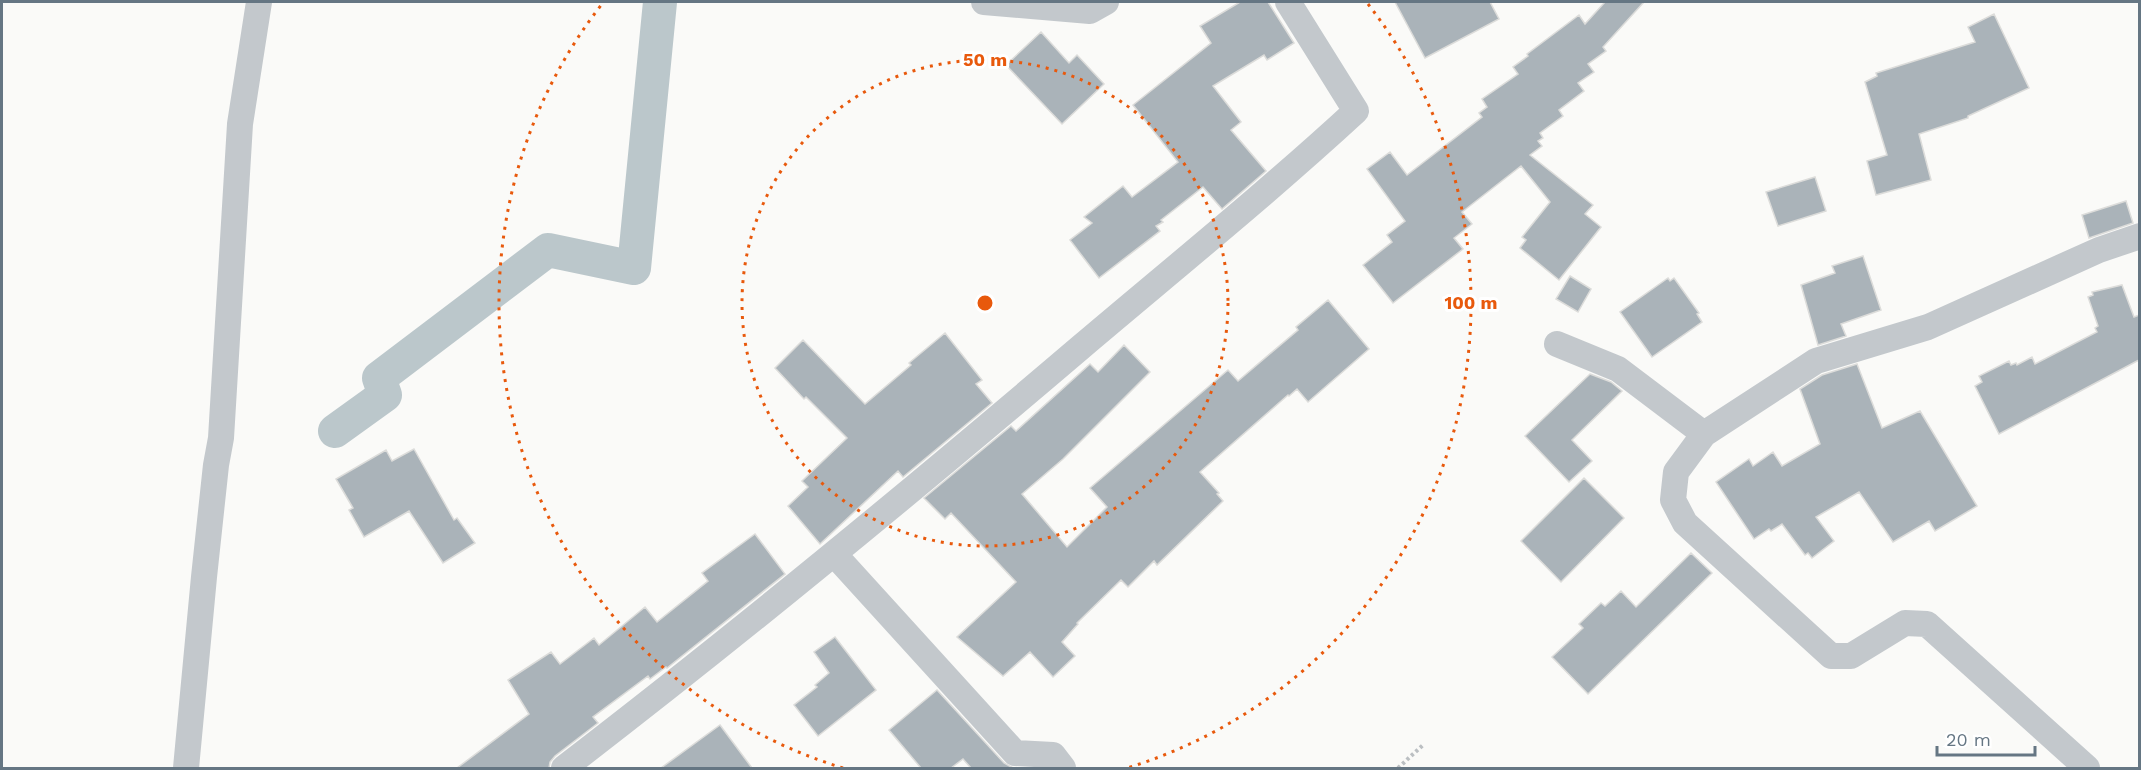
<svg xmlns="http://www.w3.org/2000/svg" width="2141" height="770" font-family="'Work Sans',sans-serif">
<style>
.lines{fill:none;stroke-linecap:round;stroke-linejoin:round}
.canal{stroke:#bbc7cb;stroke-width:34}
.building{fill:#aab3b9;stroke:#dcdcda;stroke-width:1.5}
.path{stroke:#bbbfc2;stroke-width:4;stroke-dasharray:3 3;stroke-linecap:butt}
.street{stroke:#c3c8cc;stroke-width:26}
.ring{fill:none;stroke:#e8590c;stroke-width:3;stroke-dasharray:3 6}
.centre{fill:#e8590c;stroke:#fff;stroke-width:3}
.ring-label{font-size:18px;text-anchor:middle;font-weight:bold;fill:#e8590c;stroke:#fff;stroke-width:6;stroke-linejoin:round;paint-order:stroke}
</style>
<rect width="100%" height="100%" fill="#fafaf8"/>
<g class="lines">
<path class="canal" d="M335,431L385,395L379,378L548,250L634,268L660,2"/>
</g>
<path class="building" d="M1240,2H1268L1294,43L1267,60L1264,55L1213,86L1241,122L1231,130L1266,171L1222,209L1203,187L1161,220L1163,222L1156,226L1160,231L1099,278L1070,240L1092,223L1084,217L1123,186L1132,197L1178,162L1133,105L1211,43L1200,26Z
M1395,2H1490L1499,19L1425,58Z
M1605,2H1644L1603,47L1606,51L1588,64L1594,72L1578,83L1584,91L1559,110L1563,116L1540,133L1543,138L1538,141L1542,146L1530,155L1593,205L1585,214L1601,227L1559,280L1520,248L1526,240L1522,237L1550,202L1521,166L1462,212L1472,224L1454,238L1463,249L1393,303L1363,265L1392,242L1387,235L1405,221L1367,169L1390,152L1407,175L1482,117L1479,113L1487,107L1482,99L1518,74L1513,67L1528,56L1527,54L1579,15L1585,24Z
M1994,14L2029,88L1968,116V118L1919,134L1931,180L1876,195L1867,161L1887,155L1865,82L1877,76L1876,73L1975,42L1968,27Z
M1041,32L1069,63L1077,55L1104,84L1062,124L1006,65Z
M1815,177L1826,211L1778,226L1766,192Z
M2126,201L2133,223L2089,238L2082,215Z
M1863,256L1881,310L1841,324L1846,336L1818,345L1801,285L1835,273L1832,266Z
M1570,276L1591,289L1578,312L1556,299Z
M1668,278L1670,281L1674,278L1699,313L1697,314L1702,322L1652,357L1620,312Z
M2122,285L2134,317L2139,315V360L1999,434L1975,386L1982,382L1979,376L2009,361L2011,365L2016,363L2017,365L2032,357L2035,364L2097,332L2095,328L2098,326L2088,297L2093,295L2092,292Z
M1328,300L1369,349L1308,402L1297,389L1289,396L1288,395L1200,472L1219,493L1217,494L1223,501L1157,565L1154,561L1128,587L1121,580L1077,623L1078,624L1062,642L1075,656L1053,677L1030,652L1003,676L957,637L1016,582L951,513L945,519L924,498L1011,426L1016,431L1090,364L1098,372L1124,345L1150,372L1063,459L1022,494L1067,547L1107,507L1090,488L1228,370L1238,381L1298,330L1296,327Z
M945,333L982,380L976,384L992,403L903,477L898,471L820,544L788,506L808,487L802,481L847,438L806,397L804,399L775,368L803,340L865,404L911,365L909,363Z
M1857,364L1882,428L1920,411L1977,506L1935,531L1929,521L1893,542L1859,492L1816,517L1834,541L1812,558L1808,553L1805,555L1782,524L1771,531L1769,529L1754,539L1716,482L1749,459L1753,466L1773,452L1782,466L1820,444L1800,389L1822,375Z
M1590,374L1611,382L1622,391L1572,440L1592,461L1569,482L1525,436Z
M414,449L454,520L457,518L475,543L443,563L409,511L364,537L349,510L353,508L336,479L386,450L392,461Z
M1584,478L1624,518L1561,582L1521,541Z
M755,534L785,574L667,668L666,667L650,679L648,676L593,717L598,723L555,756L550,762L549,768H457L529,714L508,680L551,652L560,664L594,638L599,645L645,607L657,622L708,581L702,573Z
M1691,553L1712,573L1588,694L1552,657L1583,628L1579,624L1601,603L1605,606L1621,591L1636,607Z
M835,637L876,690L818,736L794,705L817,687L815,685L829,673L814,652Z
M937,690L1004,763L1013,768H1021H971L963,759L951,768H921L889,730Z
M720,725L752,768H661Z"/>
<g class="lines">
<path class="path" d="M1398,768L1423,745"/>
<path class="street" d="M984,2L1090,11L1106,2
M1557,344L1618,369L1704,434
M834,554L1015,753L1053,755L1063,768
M186,768L204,577L216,465L221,438L240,124L259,2
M564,768C740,633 912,491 1081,347C1173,269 1267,193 1356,111L1288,2
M2087,768L1927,624L1905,623L1851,656H1831L1685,523L1673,500L1676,472L1704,434L1816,361L1928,327L2099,250L2140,236"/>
</g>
<g class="ring">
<circle cx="985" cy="303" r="243"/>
<path d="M843 768A486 486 0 0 1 602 4M1368 4A486 486 0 0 1 1127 768"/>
</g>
<circle cx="985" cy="303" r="9" class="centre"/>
<g class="ring-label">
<text x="985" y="66">50 m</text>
<text x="1471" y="309">100 m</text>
</g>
<rect width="2141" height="770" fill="none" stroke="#657683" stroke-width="6"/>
<path d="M1937 746v9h98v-9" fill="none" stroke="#657683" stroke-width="3"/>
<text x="1946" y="746" font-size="18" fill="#657683" stroke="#ffffff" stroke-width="4.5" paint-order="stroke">20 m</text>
</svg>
